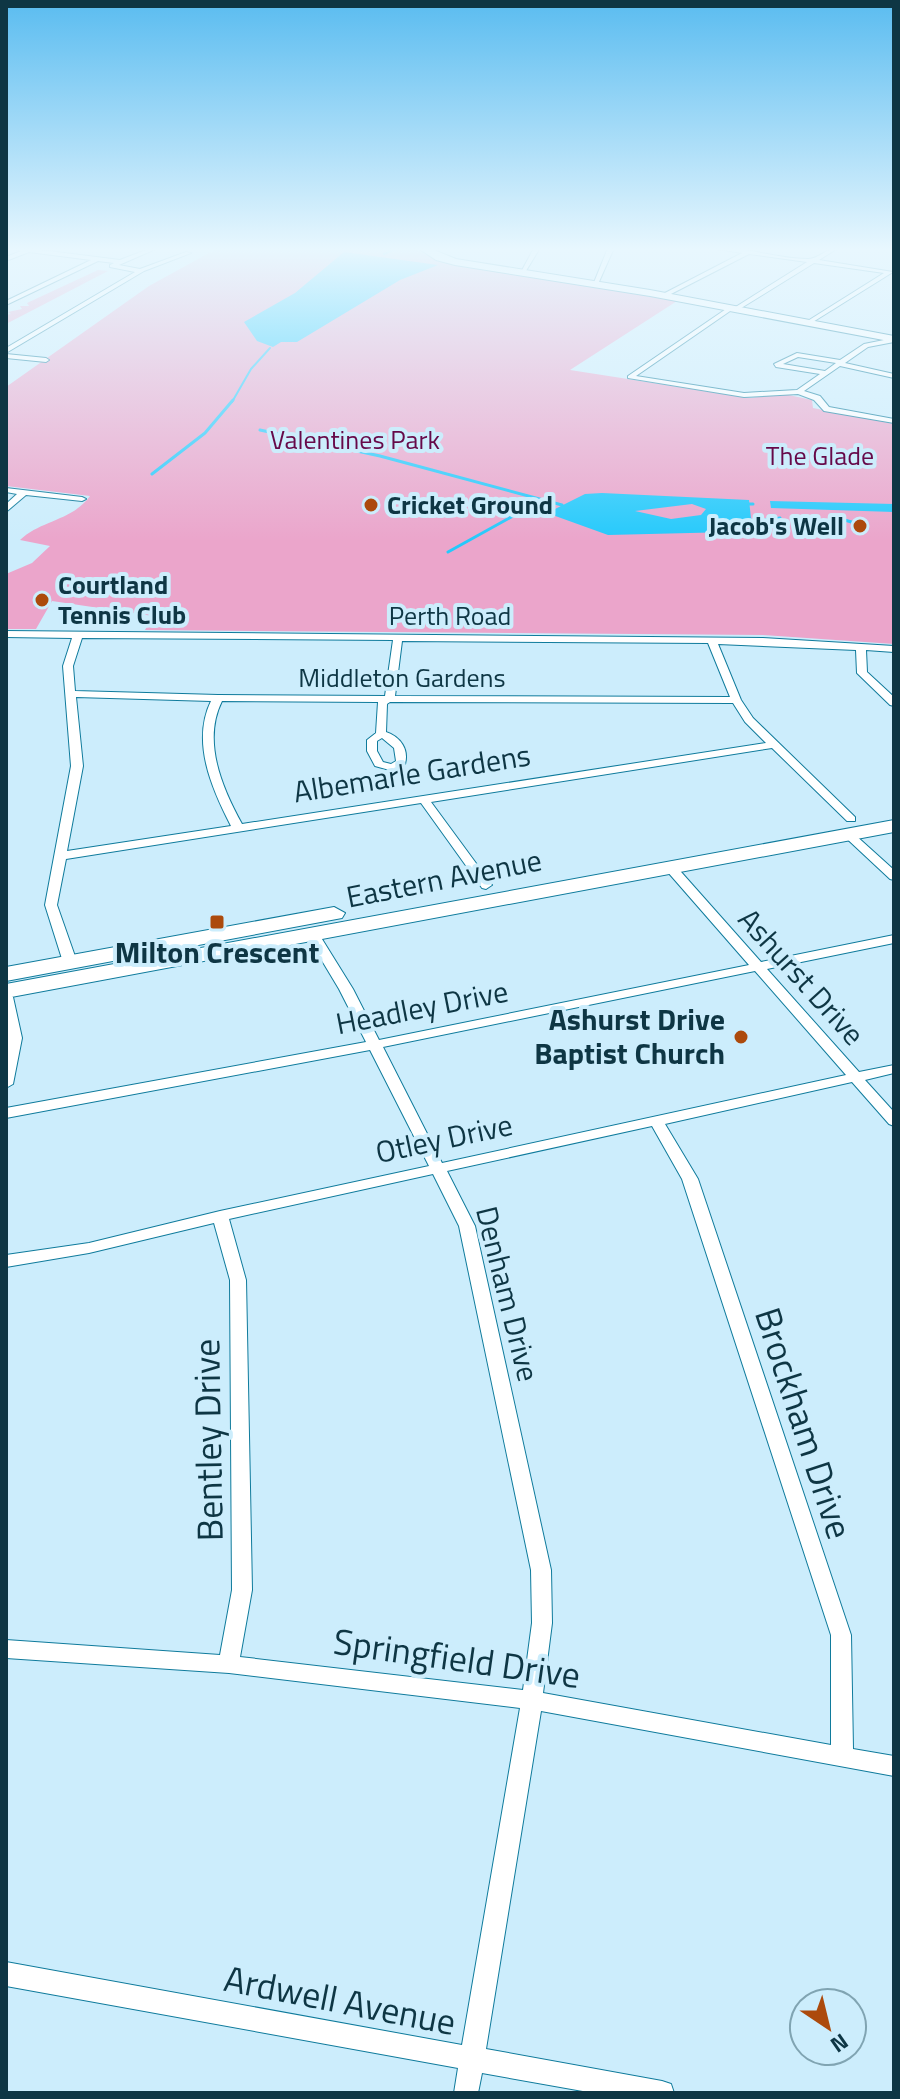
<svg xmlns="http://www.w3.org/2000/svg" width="900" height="2099" font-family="'Titillium Web',sans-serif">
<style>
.green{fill:#eba5cb}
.water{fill:#25c9fb;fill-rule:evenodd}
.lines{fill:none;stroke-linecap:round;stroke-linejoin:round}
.stream-far1{stroke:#25c9fb;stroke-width:2}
.stream{stroke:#25c9fb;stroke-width:3}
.minor-casing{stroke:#0f7b9c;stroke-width:2}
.primary-casing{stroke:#0f7b9c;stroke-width:2}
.trunk-casing{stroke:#0f7b9c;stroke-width:2}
.minor{fill:#fff;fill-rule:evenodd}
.primary{fill:#fff;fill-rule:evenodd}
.trunk{fill:#fff;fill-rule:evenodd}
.poi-dot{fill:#ac4a0c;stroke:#ccedfc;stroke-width:3}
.labels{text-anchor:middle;stroke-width:8;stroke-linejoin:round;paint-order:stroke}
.far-park-label{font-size:26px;fill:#660949;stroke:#ccedfc}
.far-poi-label{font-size:26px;font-weight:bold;fill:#0e3644;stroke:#ccedfc;text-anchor:start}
.far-street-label{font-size:26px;fill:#0e3644;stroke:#ccedfc}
.street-label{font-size:30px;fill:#0e3644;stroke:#ccedfc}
.poi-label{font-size:30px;font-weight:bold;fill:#0e3644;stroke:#ccedfc}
.near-street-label{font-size:36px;fill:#0e3644;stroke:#ccedfc}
</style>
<rect width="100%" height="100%" fill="#ccedfc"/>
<path class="green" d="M218,248H413L445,263L677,301L570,370L750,398L784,394L812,400L813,408L894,424V644L763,635L145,630L153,616L52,601L36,629H6V574L32,563L50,546L20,540C41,520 72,521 90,496L6,486V387L149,286Z
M98,270L108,271L6,324V315L11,314L8,312L22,309L20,306H29L27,303Z"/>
<path class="water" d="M344,252L438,265L400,280L297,342H281L273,347L257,341L244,322L295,293Z
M602,493L749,500L751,518L756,522L731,532L608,535L547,513L585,494ZM692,504L706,509L701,515L671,519L635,511Z
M770,501L894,504V512L771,508Z"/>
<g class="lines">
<path class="stream-far1" d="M360,250L366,248
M384,254L397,248
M232,402L251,369L270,348"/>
<path class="stream" d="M260,430L380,456L562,505
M152,474L205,433L233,400
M749,504H753
M841,519L855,523
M755,521L780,518
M448,552L522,511L553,502"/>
<defs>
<path id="minor" d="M11,248H25L120,260L151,248H158L119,265L140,269L186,252L191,253L144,271L6,353V348L135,272L110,267V265L114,263L98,261L6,305V301L91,260L29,252L6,261V257L21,251Z
M534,248H540L524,274H520Z
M608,248H614L598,284L593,285Z
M712,248C745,246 776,259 808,259C819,259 826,248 838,248L819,260L893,272L808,325L806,322L884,273L814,263L738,310L733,309L636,376L744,393L797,390L820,374L776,367L774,364L797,353L840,360L864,344L894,338V342L868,347L845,363L894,374V378L840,366L804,391L820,396L829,407L894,419V423L824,411L814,400L798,394L744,397L628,378V376L729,307L734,308L807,262L749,254L667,296H663V294L742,253ZM798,357L836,363L825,371L783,364Z
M6,354L46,358L49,360L46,362L6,358Z
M6,488L82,497L86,499L82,501L26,495L6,512V504L17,494L6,492Z
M6,631L763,638L894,646V652L866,650L867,672L894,697V706L890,705L857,673L856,650L718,644L741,700L753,718L855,817V821H847L772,748L431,802L492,885L486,889L482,888L421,803L66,859L57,905L77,962L70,966L63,962L45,905L71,766L63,666L72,638L6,637ZM82,638L393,640L385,696L218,695L75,691L73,666ZM402,641L708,643L730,697L395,696ZM76,697L211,701C191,742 212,789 231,826L67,851L83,766ZM222,701L378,702L376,733L367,740V751L375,766L393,771L405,764C409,750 401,737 386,732L387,704L390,702L733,703L745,722L766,743L242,824C222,788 202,741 222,701ZM382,738L394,748L396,761L391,764L383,762L377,751V741Z
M849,831L853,833L894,870V880L890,879L845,837V833Z
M670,863L674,864L761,962L894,935V943L767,969L859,1072L894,1065V1073L865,1080L894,1112V1126L889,1124L852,1082L665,1124L698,1179L851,1635L853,1749L894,1756V1776L541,1711L486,2049L662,2081L671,2084L674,2093H594L482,2073L478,2093H454L458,2068L6,1986V1962L462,2045L520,1708L229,1673L6,1658V1640L220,1655L232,1590L230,1280L214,1223L89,1253L6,1267V1255L89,1243L220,1211L429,1166L370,1050L6,1118V1108L366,1042L339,989L306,934L312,930L317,931L353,989L379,1040L749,965L666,870L664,867ZM755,971L846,1075L442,1163L383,1047ZM652,1126L682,1179L831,1635V1745L543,1693L552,1623L551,1570L475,1226L447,1171ZM433,1174L459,1226L531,1570L532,1623L523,1690L240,1657L252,1590L246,1280L229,1219Z
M6,993L13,997L22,1038L13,1084L6,1088L8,1038Z"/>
<path id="primary" d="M418,248H429L456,259L650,290L894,336V342L650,296L455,265L436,260Z"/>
<path id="trunk" d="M894,820V832L6,998V984Z
M334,907L345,913L342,918L6,981V967Z"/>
</defs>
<use href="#minor" class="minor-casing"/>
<use href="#primary" class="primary-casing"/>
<use href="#trunk" class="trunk-casing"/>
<use href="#minor" class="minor"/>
<use href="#primary" class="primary"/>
<use href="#trunk" class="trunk"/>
</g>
<linearGradient id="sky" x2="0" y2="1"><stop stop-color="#5abcf0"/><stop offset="0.46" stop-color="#e8f7fe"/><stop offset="1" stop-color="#e8f7fe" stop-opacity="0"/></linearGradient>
<rect width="900" height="542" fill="url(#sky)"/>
<g class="poi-dot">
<circle cx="371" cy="505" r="8"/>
<circle cx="860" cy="526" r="8"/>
<circle cx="42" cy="600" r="8"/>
<rect x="209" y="914" width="16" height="16" rx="4"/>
<circle cx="741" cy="1037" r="8"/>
</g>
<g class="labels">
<g class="far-park-label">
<text x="355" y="449">Valentines Park</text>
<text x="820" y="465">The Glade</text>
</g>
<g class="far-poi-label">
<text x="387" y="514">Cricket Ground</text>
<text x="844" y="535" text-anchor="end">Jacob's Well</text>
<text x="58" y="594">Courtland<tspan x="58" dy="30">Tennis Club</tspan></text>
</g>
<g class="far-street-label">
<text x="450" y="625">Perth Road</text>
<text x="402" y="687">Middleton Gardens</text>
</g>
<g class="street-label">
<text transform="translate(412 774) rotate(-9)" y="10">Albemarle Gardens</text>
<text transform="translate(444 879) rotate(-11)" y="10">Eastern Avenue</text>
<text transform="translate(801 977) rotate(48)" y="10">Ashurst Drive</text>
<text transform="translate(422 1008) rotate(-11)" y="10">Headley Drive</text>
<text transform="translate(444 1139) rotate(-12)" y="10">Otley Drive</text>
<text transform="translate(507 1294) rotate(76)" y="10">Denham Drive</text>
</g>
<g class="poi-label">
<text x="217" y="963">Milton Crescent</text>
<text x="725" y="1030" text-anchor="end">Ashurst Drive<tspan x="725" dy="34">Baptist Church</tspan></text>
</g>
<g class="near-street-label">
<text transform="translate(804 1423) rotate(72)" y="13">Brockham Drive</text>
<text transform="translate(208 1440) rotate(-91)" y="13">Bentley Drive</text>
<text transform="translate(457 1658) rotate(8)" y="13">Springfield Drive</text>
<text transform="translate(340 2000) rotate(11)" y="13">Ardwell Avenue</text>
</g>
</g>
<rect width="900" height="2099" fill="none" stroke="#0e3644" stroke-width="16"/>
<g transform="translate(828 2027) rotate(145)"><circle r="38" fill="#ccedfc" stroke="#80a4b2" stroke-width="2"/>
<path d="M0-6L14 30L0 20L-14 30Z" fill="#ac4a0c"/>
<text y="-12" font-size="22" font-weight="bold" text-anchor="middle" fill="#0e3644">N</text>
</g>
</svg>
